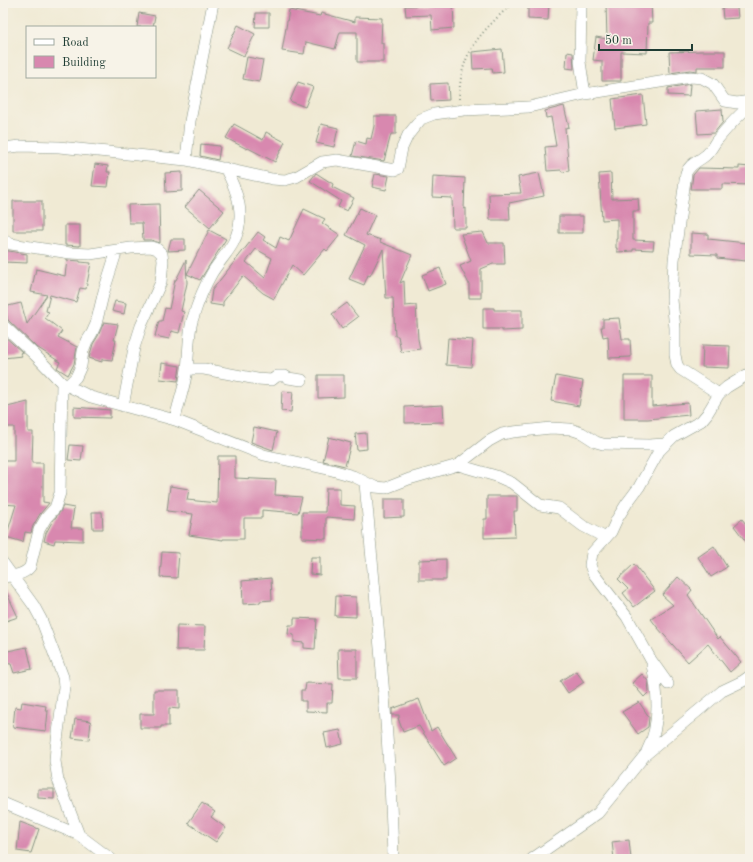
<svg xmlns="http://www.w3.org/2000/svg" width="753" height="862" font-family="'Old Standard TT',serif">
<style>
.building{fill:#d888af;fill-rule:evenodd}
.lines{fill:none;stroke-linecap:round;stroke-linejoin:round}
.minor-casing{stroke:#889484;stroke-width:12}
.path{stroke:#889484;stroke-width:2;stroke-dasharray:1 3;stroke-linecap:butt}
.minor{stroke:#fff;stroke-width:11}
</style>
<rect width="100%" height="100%" fill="#f7f3e8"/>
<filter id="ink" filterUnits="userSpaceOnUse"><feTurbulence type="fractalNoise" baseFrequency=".025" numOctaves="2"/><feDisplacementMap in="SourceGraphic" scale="8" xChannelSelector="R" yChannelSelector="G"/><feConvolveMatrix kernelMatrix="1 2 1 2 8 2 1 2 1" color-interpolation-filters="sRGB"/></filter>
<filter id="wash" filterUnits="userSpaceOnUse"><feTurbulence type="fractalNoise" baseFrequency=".012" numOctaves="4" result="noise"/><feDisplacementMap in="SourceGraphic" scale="16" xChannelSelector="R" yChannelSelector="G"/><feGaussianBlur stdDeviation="0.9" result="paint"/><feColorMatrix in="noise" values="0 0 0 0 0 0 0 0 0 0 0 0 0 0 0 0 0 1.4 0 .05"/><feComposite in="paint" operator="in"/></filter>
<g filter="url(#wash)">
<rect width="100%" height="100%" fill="#f0ead4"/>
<g id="blocks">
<path class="building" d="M431,3H453L454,28L432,30L431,15L406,16L405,6L431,5Z
M528,3H549L548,20L528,19Z
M606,3H651L652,23H648L647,53L621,52V81H602V61L593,60L596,37L607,39Z
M722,8H737L738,18L723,19Z
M289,10L320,16L321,13L355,22V17L382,18L381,43H383V62H357V32H340L335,49L306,42L304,54L282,51Z
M139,13L155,16L153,27H137Z
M256,13H269V27H255Z
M238,25L255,34L244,56L227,48Z
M502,49L504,72L493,73L492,68L473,69L472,52Z
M702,51H725V67H697V71L690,70L670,73L669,52Z
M567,52L573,53L574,69L566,68Z
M247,57L263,60L259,82L243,79Z
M298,82L313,87L305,107L290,101Z
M448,83L449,100L431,101L430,84Z
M690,84L689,96L668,95V88Z
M643,95L646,124L615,128L612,99Z
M564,106L569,127L565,128L569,171L562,172L561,170L547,171L545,147L556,146L551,117L546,118L545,111Z
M722,109L723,122L714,133L698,134L696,111Z
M374,116H396V134H391L384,161L352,156L356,141L366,144L367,138L371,139L374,126Z
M234,124L263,140L266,132L285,142L275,162L248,148L247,149L226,138Z
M321,124L338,128L334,147L316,143Z
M201,144L220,146L218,160L200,156Z
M95,164L108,166L107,172H110L108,187L92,186Z
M739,166L750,167V185L722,184V189H691L693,175L699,168L739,169Z
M182,172V191L166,192L165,173Z
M316,173L333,184L332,187L354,198L347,211L338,207L341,201L310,181Z
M539,173L544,196L509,203L510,220H490L489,194L521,193L518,177Z
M611,173L612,199L638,198L639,211H633V240L654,241L653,250L633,249V251L617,252V248H616V239H617V219L602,220L599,174Z
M375,174L389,176L386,190L372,187Z
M433,176L465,178L464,209L466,208V228H453L452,198L432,197Z
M199,190L224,211L210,228L185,207Z
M13,201H42V231H13Z
M159,204L160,243L151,240H143L142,223H129L128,205Z
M360,208L375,215L366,235L381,240L380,242L412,255L400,283L404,281L405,306L416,305L418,339L420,349L401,352L398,336H395L393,298H386L383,249L370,276L368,275L364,285L349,279L365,245L346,235Z
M304,209L325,219L322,223L340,235L327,251L325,249L303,275L292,265L274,299L263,293L243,276L223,302V306L210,304L212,290L258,232L265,237L263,240L276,248L280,237L289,241ZM256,249L272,258L265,278L246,262Z
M559,216H583V233H559Z
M65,225H80V246L65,245Z
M209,230L226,239L200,280L187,274Z
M483,232L488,243H504L505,264H493L481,269V298H469V284L460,266L471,261L461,234Z
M691,233L708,234V239L747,243L746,261L717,258V255L691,254Z
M171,239H185V250L168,251Z
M3,250L27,254V263L3,262Z
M67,260L80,261V262L91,263L86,289L80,288L76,302L50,295L46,311L49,312L45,318L62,331L58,337L77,347L74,364L68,375L57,368L60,362L35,346L8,320L4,307L21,303L27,324L47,295L31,292L36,269L65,276Z
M186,260L187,283L181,311L184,312L179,333L171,331L169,339L155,336L159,321H162L165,308L169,309L175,280H176Z
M440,268L446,284L428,291L422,275Z
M115,301L126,303L124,314L112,311Z
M347,303L358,317L342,329L332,314Z
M483,308H494V310H522V330L502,331V329H483Z
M619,318L622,339H630L631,357L609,358L608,336L603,337L601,327H603V319Z
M104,322L118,324L114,340H116L112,360L102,359V362L89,358L93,344L98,336Z
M3,335L22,352L20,353L22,356L3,358Z
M448,338L473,340L471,367L446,365Z
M703,345L730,346L729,368L702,367Z
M162,363L180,366L178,381L160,379Z
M318,375H344V397L318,398Z
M556,376L583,381L579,406L551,401Z
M624,376H652V406L688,403L689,415L648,419H624Z
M282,391L293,392L291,412L281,411Z
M28,402V432H33L32,463H43V502L49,503L40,514L33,526L31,533L25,532L23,542L6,537L16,505L3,504V461H14V427H4L3,408Z
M443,405L444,422L405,423V407Z
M74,407L110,410V418L74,417Z
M254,427L277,432L273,450L251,442Z
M366,433L367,449L357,450L355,434Z
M329,437L351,443L345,466L323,461Z
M70,445L83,446L81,461L68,460Z
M218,456H235V478L276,480L275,495L302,497L298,513L262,510V518H244V539H223V540L189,535L193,514L167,511L170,486L189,489L187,500L217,503Z
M326,488H340V505L355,506L354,519L326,517V539L302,538V512H325Z
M487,496H517V511H514L515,537L484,538V519H487Z
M384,499H404V517L384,518Z
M63,506L74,508L71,528H83V541L55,540L54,544L44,541L46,533L52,522L60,512Z
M92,512H102L103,529H93Z
M742,519L750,529V547L734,526Z
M714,546L727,567L711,577L698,557Z
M162,552L179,553L177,578L160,577Z
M311,557H320V575L310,574Z
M446,559V580H419V560Z
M634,564L655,591L634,607L623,593L628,589L618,579Z
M678,577L692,590L688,595L718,639L720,637L741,662L730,672L708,644L688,662L657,627L651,619L673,605L662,595Z
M271,578L272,600L260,601V603L243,604L242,581Z
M3,585L18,617L3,622Z
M336,596L356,597V617L335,616Z
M294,618L317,619L315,649L304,648V643L294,642V635L288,634L289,625H294Z
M177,625L205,626L204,650H176Z
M27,647L32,669L14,673L11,664L3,663V652Z
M338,649H357V678H339Z
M576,671L584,682L568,693L560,681Z
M642,674L648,681L649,692L644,697L632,683Z
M306,683L333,684L332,703H327V712L306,711V701H301V690H305Z
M154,690H179V709L169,708V726H161V728H140V714H154Z
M419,699L431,731L437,727L456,758L444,766L419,726L403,732L398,718H399V715H392V709Z
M22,702L46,706L45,711H48L46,731L13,727L15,707L21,708Z
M639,702L649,717L648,727L638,734L622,712Z
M75,719L91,721L89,740L72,738Z
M340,730L343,744L327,748L324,733Z
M38,789H54V799L38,798Z
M202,803L215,812L211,817L226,828L216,842L188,823Z
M20,822L39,829L31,853L17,851Z
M629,840L631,859H614L612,842Z"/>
</g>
</g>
<g filter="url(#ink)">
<use href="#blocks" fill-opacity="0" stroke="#889484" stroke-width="1"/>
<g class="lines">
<defs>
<path id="minor" d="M581,3L580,62L585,94
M3,148L20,146L59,147L186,160L272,179L285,180L296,177L322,162L337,160L395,170L398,169L402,148L408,135L421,119L434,114L464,110L529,107L585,94L691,77L702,78L713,84L725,101L737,103L750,101
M186,160L190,121L213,3
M3,240L11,244L70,253L90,254L131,248L151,247L157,249L162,254L163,261L161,282L141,326L134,348L123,406
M3,325L35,355L62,383L91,397L175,420L264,455L332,470L353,476L375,487L386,488L409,479L458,465L489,441L502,434L513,432L551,428L570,429L582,433L596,442L603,444L649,445L665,444
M187,369H204L257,379L272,380L277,376H285L288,378L302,380
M67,386L76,377L81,366L83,351L87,341L92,333L96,324L104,291L117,250
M719,394L680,369L677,365L675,355V328L672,300L674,260L686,173C690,163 698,162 706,155C711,151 713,145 717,140C727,128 738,115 750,106
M175,420C178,403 185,387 187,369C189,353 188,337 192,321C197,305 203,288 212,273C218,263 227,254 233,243C247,217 238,192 225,168
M458,465L496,476L512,483L540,505L559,508L583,526L606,538
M365,483C376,608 390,734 393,859
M3,563L34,606L41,619L63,677L64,687L56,748L55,761L58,780L79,835L111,859
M3,577C12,576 24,575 30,567L39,530L46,518L55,508L60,493L62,383
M668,684L651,660L627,617L593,573L590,565L592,553L611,532L617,519L627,503L639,487L659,451L674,436L701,421L707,414L719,394L727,387L750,373
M647,751C661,725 658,692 652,665
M3,803L79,835
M532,859L598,813L645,755L722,691L743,681L750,676"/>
</defs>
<use href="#minor" class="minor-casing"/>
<path class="path" d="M459,99C460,64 470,44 495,20C500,14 507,9 513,3"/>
<use href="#minor" class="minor"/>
</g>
</g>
<rect width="753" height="862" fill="none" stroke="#f7f3e8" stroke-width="16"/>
<rect x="26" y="26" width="130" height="52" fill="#f7f3e8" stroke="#a1aaa0"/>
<rect x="34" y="39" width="20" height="6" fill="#ffffff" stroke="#a1aaa0"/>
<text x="62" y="46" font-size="12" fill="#1f3d34">Road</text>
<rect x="34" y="56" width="20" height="12" fill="#d888af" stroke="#a1aaa0"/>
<text x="62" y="66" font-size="12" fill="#1f3d34">Building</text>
<path d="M599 44v6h93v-6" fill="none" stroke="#1f3d34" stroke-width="2"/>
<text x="605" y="44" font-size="12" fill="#1f3d34" stroke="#f7f3e8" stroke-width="3" paint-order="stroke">50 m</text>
</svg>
